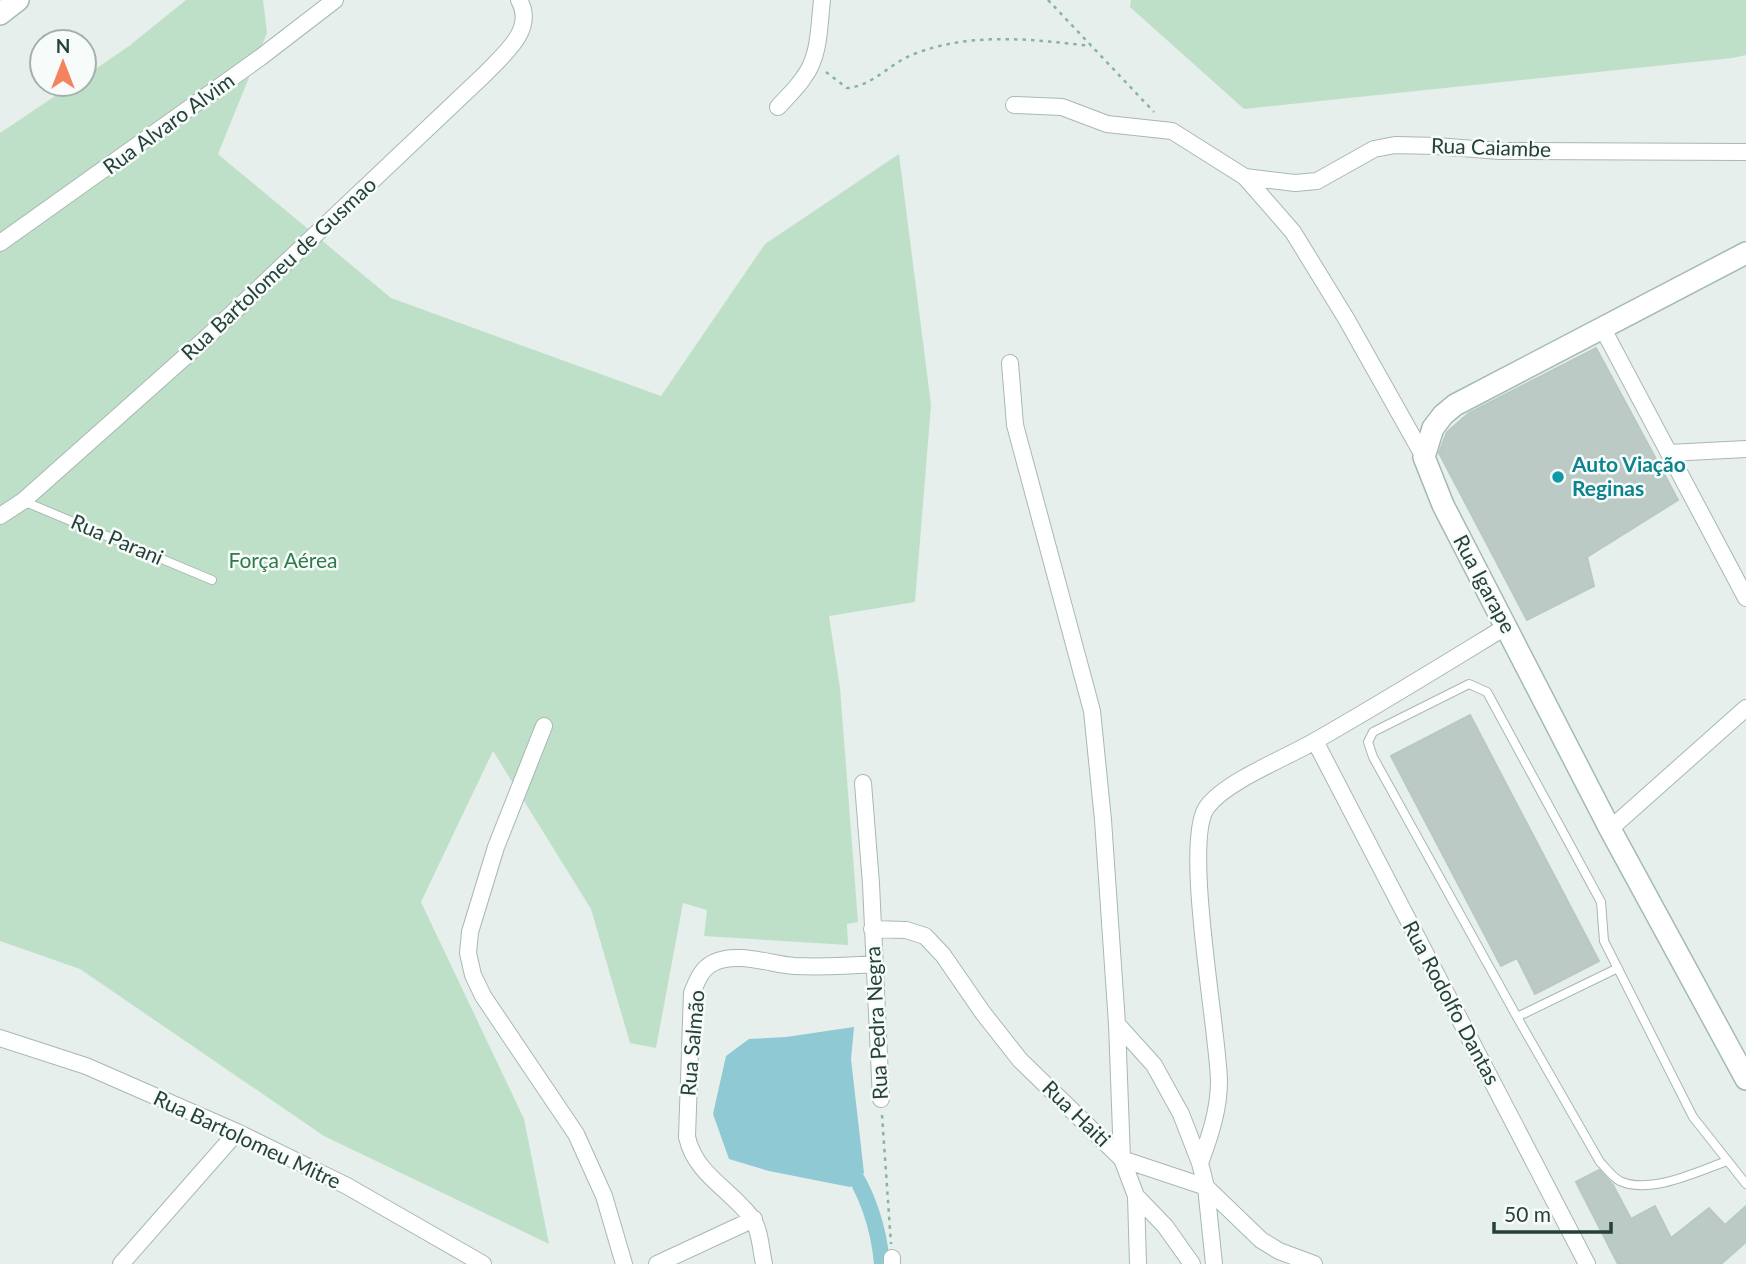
<svg xmlns="http://www.w3.org/2000/svg" width="1746" height="1264" font-family="Lato,sans-serif">
<style>
.green{fill:#bfe0c8}
.water{fill:#8ec9d4}
.lines{fill:none;stroke-linecap:round;stroke-linejoin:round}
.canal{stroke:#8ec9d4;stroke-width:16}
.building{fill:#bbcac4;stroke:#b8c9c2;stroke-width:2}
.service-casing{stroke:#a8b8b2;stroke-width:10}
.minor-casing{stroke:#a8b8b2;stroke-width:18}
.secondary-casing{stroke:#a4bbb3;stroke-width:24}
.path{stroke:#86b3a5;stroke-width:2.5;stroke-dasharray:3.5 5;stroke-linecap:butt}
.service{stroke:#fff;stroke-width:8}
.minor{stroke:#fff;stroke-width:16}
.secondary{stroke:#fff;stroke-width:21}
.culture-dot{fill:#0f9aa8;stroke:#f7fbf9;stroke-width:2.5}
.labels{text-anchor:middle;stroke-width:5;stroke-linejoin:round;paint-order:stroke}
.street-label{font-size:21px;fill:#24423a;stroke:#f7fbf9}
.culture-label{font-size:21px;font-weight:bold;fill:#0d838f;stroke:#f7fbf9;text-anchor:start}
.park-label{font-size:21px;fill:#2d7a4b;stroke:#f7fbf9}
</style>
<rect width="100%" height="100%" fill="#e6efeb"/>
<path class="green" d="M186,0H263L267,33L218,154L391,298L661,396L765,244L899,154L931,405L915,602L829,616L840,688L858,922L847,924L848,945L704,936L707,910L683,903L656,1048L630,1043L591,909L493,751L421,902L524,1119L549,1244L324,1136L80,969L0,941V133L73,84H84V77L129,46Z
M1131,0H1746V55L1732,58L1244,109L1130,7Z"/>
<path class="water" d="M854,1027L851,1059L864,1173L850,1187L769,1171L729,1159L713,1114L726,1056L749,1039L786,1037Z"/>
<g class="lines">
<path class="canal" d="M846,1162C867,1191 879,1228 882,1264"/>
</g>
<path class="building" d="M1596,348L1678,500L1587,557L1594,586L1527,620L1439,453L1447,432L1469,413Z
M1470,715L1599,961L1535,994L1517,958L1501,966L1391,756Z
M1599,1170L1613,1185L1631,1219L1655,1206L1671,1238L1709,1208L1725,1225L1746,1206V1242L1721,1264H1618L1576,1182Z"/>
<g class="lines">
<defs>
<path id="service" d="M23,501L212,580
M1517,1017L1618,968
M1727,1161C1699,1171 1650,1195 1620,1181C1613,1178 1606,1168 1600,1162L1517,1017L1373,757L1368,742L1373,732L1469,684L1487,692L1601,902L1604,941L1693,1117L1746,1184"/>
<path id="minor" d="M1014,105L1062,107L1107,124L1172,131L1245,177L1293,232L1347,320L1424,457
M778,107C787,97 797,88 804,77C820,56 819,25 822,0
M1245,177L1295,183L1317,181L1374,149L1395,145L1436,146L1500,151L1746,152
M0,243L261,57L335,0
M1603,329L1746,598
M1010,363L1015,425L1092,711L1103,820L1117,1024L1122,1159L1136,1196L1138,1264
M1669,453L1746,449
M0,516L23,501L204,340L485,74C504,54 536,29 519,0
M544,726L496,847L470,932L468,953L473,975L483,996L576,1134L604,1196L624,1264
M1315,741L1587,1264
M863,783L871,884L881,1099
M1610,829L1746,708
M872,929L906,930L925,936L943,955L983,1013L1020,1060L1122,1159L1206,1187L1261,1240L1279,1251L1314,1264
M1117,1024L1154,1065L1181,1114L1200,1163L1206,1187L1214,1264
M0,1038L86,1066L237,1132L347,1186L483,1264
M1200,1163C1210,1136 1219,1110 1219,1081C1218,1029 1182,841 1207,807C1226,781 1286,758 1315,741C1380,704 1443,665 1507,626
M1136,1196L1165,1226L1192,1264
M892,1258V1264
M121,1264L237,1132
M657,1264L754,1219
M764,1264C761,1251 760,1227 751,1217C730,1189 695,1174 687,1137L692,993C697,981 701,969 713,963C737,951 769,964 794,966C821,967 848,966 875,964"/>
<path id="secondary" d="M0,14L18,0
M1746,253L1455,405L1443,415L1433,428L1424,457L1443,505L1610,829L1746,1079"/>
</defs>
<use href="#service" class="service-casing"/>
<use href="#minor" class="minor-casing"/>
<use href="#secondary" class="secondary-casing"/>
<path class="path" d="M1048,0L1154,112
M826,72L847,88C873,86 890,63 914,54C971,32 1030,39 1091,46
M882,1115L891,1244"/>
<use href="#service" class="service"/>
<use href="#minor" class="minor"/>
<use href="#secondary" class="secondary"/>
</g>
<circle class="culture-dot" cx="1558" cy="477" r="7"/>
<g class="labels">
<g class="street-label">
<text transform="translate(169 124) rotate(-36)" y="7">Rua Alvaro Alvim</text>
<text transform="translate(1491 148) rotate(2)" y="7">Rua Caiambe</text>
<text transform="translate(279 269) rotate(-43)" y="7">Rua Bartolomeu de Gusmao</text>
<text transform="translate(117 540) rotate(23)" y="7">Rua Parani</text>
<text transform="translate(1484 584) rotate(62)" y="7">Rua Igarape</text>
<text transform="translate(1451 1003) rotate(62)" y="7">Rua Rodolfo Dantas</text>
<text transform="translate(877 1023) rotate(-93)" y="7">Rua Pedra Negra</text>
<text transform="translate(693 1043) rotate(-85)" y="7">Rua Salmão</text>
<text transform="translate(1076 1114) rotate(44)" y="7">Rua Haiti</text>
<text transform="translate(247 1140) rotate(25)" y="7">Rua Bartolomeu Mitre</text>
</g>
<g class="culture-label">
<text x="1572" y="472">Auto Viação<tspan x="1572" dy="24">Reginas</tspan></text>
</g>
<g class="park-label">
<text x="283" y="568">Força Aérea</text>
</g>
</g>
<g transform="translate(63 63)"><circle r="33" fill="#f7fbf9" stroke="#a3b1ad" stroke-width="2"/>
<path d="M0-5L12 26L0 18L-12 26Z" fill="#f4845f"/>
<text y="-10" font-size="19" font-weight="bold" text-anchor="middle" fill="#24423a">N</text>
</g>
<path d="M1494 1222v10h117v-10" fill="none" stroke="#24423a" stroke-width="3.5"/>
<text x="1504" y="1222" font-size="21" fill="#24423a" stroke="#f7fbf9" stroke-width="5" paint-order="stroke">50 m</text>
</svg>
